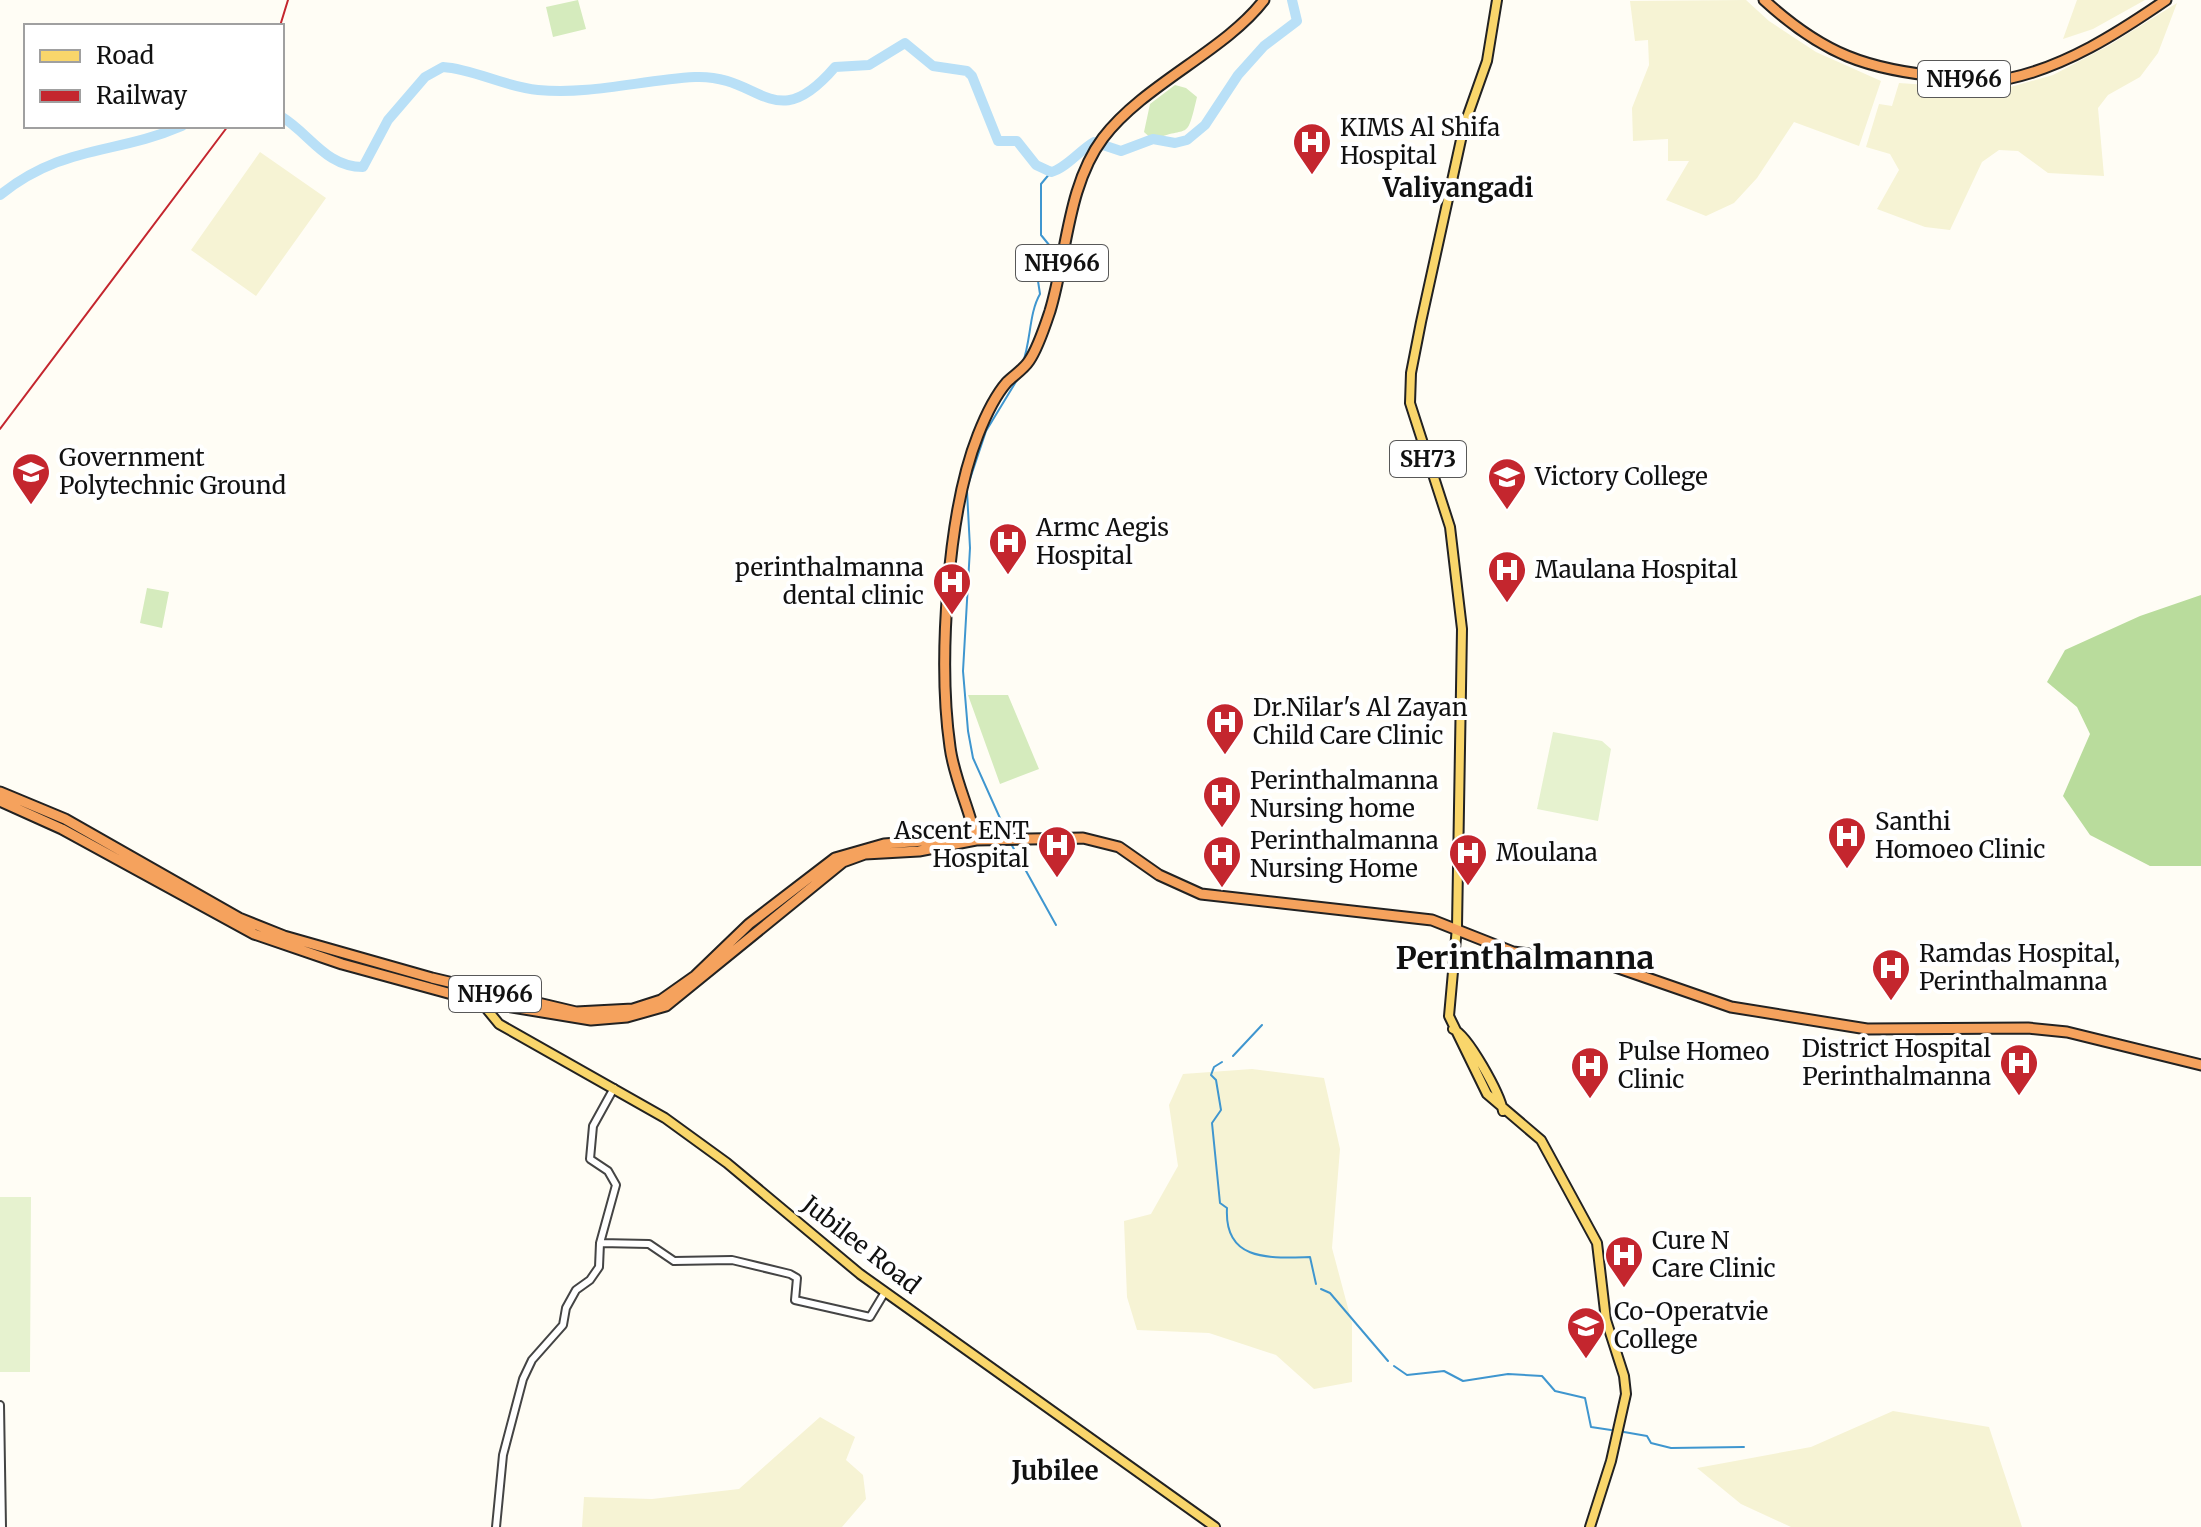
<svg xmlns="http://www.w3.org/2000/svg" width="2201" height="1527" font-family="Merriweather,serif">
<style>
.farmland{fill:#f6f3d4}
.green{fill:#d5ebbd}
.forest{fill:#b9dc9c}
.pitch{fill:#e6f2cf}
.lines{fill:none;stroke-linecap:round;stroke-linejoin:round}
.stream{stroke:#3f96cf;stroke-width:2}
.river{stroke:#b9e0f7;stroke-width:10}
.minor-casing{stroke:#444;stroke-width:10}
.major-casing{stroke:#222;stroke-width:12}
.highway-casing{stroke:#222;stroke-width:13}
.minor{stroke:#fff;stroke-width:6}
.major{stroke:#f9d66b;stroke-width:8}
.highway{stroke:#f5a25d;stroke-width:9}
.rail{stroke:#c4262e;stroke-width:2}
.labels{text-anchor:middle;stroke-width:8;stroke-linejoin:round;paint-order:stroke}
.shield{fill:#fff;stroke:#585858;stroke-width:2}
.shield-label{font-size:22px;font-weight:bold;fill:#111}
.poi-label{font-size:24px;fill:#111;stroke:#fff;text-anchor:start}
.street-label{font-size:24px;fill:#111;stroke:#fff}
.neighbourhood-label{font-size:26px;font-weight:bold;fill:#111;stroke:#fff}
.district-label{font-size:32px;font-weight:bold;fill:#111;stroke:#fff}
</style>
<rect width="100%" height="100%" fill="#fffdf5"/>
<path class="farmland" d="M1746,0L1769,21L1816,52L1881,81L1859,146L1794,122L1757,178L1734,203L1706,216L1666,200L1689,161H1668V139L1633,141L1632,108L1649,65L1648,40L1635,41L1630,1Z
M2077,0H2145L2093,29L2063,39Z
M2177,3L2158,53L2140,77L2108,95L2098,108L2104,176L2048,173L2018,151L1999,150L1982,162L1950,230L1925,227L1877,209L1899,170L1890,154L1866,147L1879,104L1892,106L1899,83L1985,89L2007,88L2053,75L2108,46Z
M260,152L326,198L256,296L191,250Z
M1252,1069L1324,1078L1340,1149L1332,1248L1352,1323V1382L1314,1389L1276,1355L1209,1333L1137,1330L1127,1297L1124,1221L1151,1214L1178,1166L1169,1105L1183,1074Z
M1893,1411L1989,1427L2022,1527H1791L1741,1504L1697,1468L1811,1447Z
M820,1417L855,1437L846,1460L863,1475L866,1499L842,1527H582L584,1497L652,1499L739,1489Z"/>
<path class="green" d="M578,0L586,29L553,37L546,7Z
M1175,85L1186,88L1197,97C1186,144 1190,124 1153,140L1144,132L1150,104Z
M147,588L169,592L162,628L140,623Z
M968,695H1008L1039,769L1000,784Z"/>
<path class="forest" d="M2201,595V866H2150L2090,835L2063,796L2090,734L2077,707L2047,682L2065,650L2140,616Z"/>
<path class="pitch" d="M1553,732L1602,741L1611,749L1598,821L1537,809Z
M0,1197H31L30,1372H0Z"/>
<g class="lines">
<path class="stream" d="M1023,362C1031,340 1029,313 1040,294L1036,268L1054,251L1041,235V184L1051,172
M969,482L986,431L1017,380
M967,491L970,548L963,671L968,731L973,758L1008,836
M1010,842L1056,925
M1233,1056L1262,1025
M1222,1062L1214,1067L1211,1075L1216,1080L1221,1110L1212,1123L1220,1203L1227,1208C1224,1262 1270,1258 1310,1257L1316,1284
M1321,1289L1330,1293L1388,1361
M1394,1366L1407,1375L1444,1371L1463,1381L1508,1374L1542,1376L1555,1391L1585,1398L1591,1427L1611,1430
M1624,1432L1647,1436L1651,1443L1671,1448L1744,1447"/>
<path class="river" d="M282,117C310,134 326,167 363,167L388,120L425,77L443,67C474,69 505,87 538,90C592,95 641,80 695,77C761,74 774,138 835,67L869,65L905,43L933,66L967,71L972,76L998,141H1017L1036,165L1051,172C1065,169 1080,150 1094,142L1121,151L1153,139L1175,143L1187,140L1205,125L1238,75L1264,46L1297,21L1292,0
M0,195C64,144 115,155 182,126"/>
<defs>
<path id="minor" d="M600,1243L649,1244L674,1261L732,1260L790,1274L797,1278L795,1300L870,1317L885,1292
M0,1405L2,1527
M496,1527L503,1455L523,1379L532,1360L563,1325L566,1308L576,1290L590,1280L599,1267L600,1243L616,1185L608,1171L590,1159L593,1126L614,1088"/>
<path id="major" d="M1497,0L1487,61L1464,126L1421,322L1411,373L1410,403L1450,527L1462,629L1457,927L1449,1016L1487,1094L1541,1140L1597,1243L1606,1320L1624,1376L1626,1394L1611,1461L1590,1527
M481,1002L499,1024L665,1118L727,1163L860,1274L1215,1527
M1453,1029C1468,1035 1500,1094 1503,1111"/>
<path id="highway" d="M1764,0C1823,54 1867,70 1946,77C1966,79 1988,83 2007,79C2065,67 2118,33 2166,0
M0,792L65,819L239,918L284,936L432,978L576,1012L633,1009L661,1000L695,976L749,924L835,858L884,844L963,838L976,840
M0,801L62,829L254,934L342,964L481,1002L591,1020L627,1017L666,1006L843,862L865,854L919,851L976,840L1083,838L1119,847L1159,875L1201,894L1432,920L1513,952L1607,964L1731,1007L1867,1029L2028,1028L2067,1032L2201,1065
M976,840C970,809 954,779 950,747C938,663 947,513 978,435C985,417 994,397 1007,382C1014,375 1023,370 1029,361C1038,348 1045,326 1050,311C1067,255 1067,186 1103,138C1144,84 1225,51 1264,0"/>
</defs>
<use href="#minor" class="minor-casing"/>
<use href="#major" class="major-casing"/>
<use href="#highway" class="highway-casing"/>
<use href="#minor" class="minor"/>
<use href="#major" class="major"/>
<use href="#highway" class="highway"/>
<path class="rail" d="M280,26L288,0
M0,429L228,126"/>
</g>
<defs>
<symbol id="hospital-pin" viewBox="-11 -11 22 30"><path d="M0 17L-7.5 6A9.5 9.5 0 1 1 7.5 6Z" fill="#c4262e" stroke="#fff"/><path d="M-5-5h3v3.5h4V-5h3V5h-3V1.5h-4V5h-3Z" fill="#fff"/></symbol>
<symbol id="university-pin" viewBox="-11 -11 22 30"><path d="M0 17L-7.5 6A9.5 9.5 0 1 1 7.5 6Z" fill="#c4262e" stroke="#fff"/><path d="M0-5L7-2L0 1L-7-2ZM-4 1L0 2.5L4 1V4Q0 6-4 4Z" fill="#fff"/></symbol>
</defs>
<g fill-rule="evenodd">
<use href="#hospital-pin" x="1290" y="120" width="44" height="60"/>
<use href="#university-pin" x="9" y="450" width="44" height="60"/>
<use href="#university-pin" x="1485" y="455" width="44" height="60"/>
<use href="#hospital-pin" x="986" y="520" width="44" height="60"/>
<use href="#hospital-pin" x="1485" y="548" width="44" height="60"/>
<use href="#hospital-pin" x="930" y="560" width="44" height="60"/>
<use href="#hospital-pin" x="1203" y="700" width="44" height="60"/>
<use href="#hospital-pin" x="1200" y="773" width="44" height="60"/>
<use href="#hospital-pin" x="1825" y="814" width="44" height="60"/>
<use href="#hospital-pin" x="1035" y="823" width="44" height="60"/>
<use href="#hospital-pin" x="1446" y="831" width="44" height="60"/>
<use href="#hospital-pin" x="1200" y="833" width="44" height="60"/>
<use href="#hospital-pin" x="1869" y="946" width="44" height="60"/>
<use href="#hospital-pin" x="1997" y="1041" width="44" height="60"/>
<use href="#hospital-pin" x="1568" y="1044" width="44" height="60"/>
<use href="#hospital-pin" x="1602" y="1233" width="44" height="60"/>
<use href="#university-pin" x="1564" y="1304" width="44" height="60"/>
</g>
<g class="labels">
<g class="shield">
<rect x="1918" y="61" width="92" height="36" rx="6"/>
<rect x="1016" y="245" width="92" height="36" rx="6"/>
<rect x="1390" y="441" width="76" height="36" rx="6"/>
<rect x="449" y="976" width="92" height="36" rx="6"/>
</g>
<g class="shield-label">
<text x="1964" y="87">NH966</text>
<text x="1062" y="271">NH966</text>
<text x="1428" y="467">SH73</text>
<text x="495" y="1002">NH966</text>
</g>
<g class="poi-label">
<text x="1340" y="136">KIMS Al Shifa<tspan x="1340" dy="28">Hospital</tspan></text>
<text x="59" y="466">Government<tspan x="59" dy="28">Polytechnic Ground</tspan></text>
<text x="1535" y="485">Victory College</text>
<text x="1036" y="536">Armc Aegis<tspan x="1036" dy="28">Hospital</tspan></text>
<text x="924" y="576" text-anchor="end">perinthalmanna<tspan x="924" dy="28">dental clinic</tspan></text>
<text x="1535" y="578">Maulana Hospital</text>
<text x="1253" y="716">Dr.Nilar's Al Zayan<tspan x="1253" dy="28">Child Care Clinic</tspan></text>
<text x="1250" y="789">Perinthalmanna<tspan x="1250" dy="28">Nursing home</tspan></text>
<text x="1875" y="830">Santhi<tspan x="1875" dy="28">Homoeo Clinic</tspan></text>
<text x="1029" y="839" text-anchor="end">Ascent ENT<tspan x="1029" dy="28">Hospital</tspan></text>
<text x="1250" y="849">Perinthalmanna<tspan x="1250" dy="28">Nursing Home</tspan></text>
<text x="1496" y="861">Moulana</text>
<text x="1919" y="962">Ramdas Hospital,<tspan x="1919" dy="28">Perinthalmanna</tspan></text>
<text x="1991" y="1057" text-anchor="end">District Hospital<tspan x="1991" dy="28">Perinthalmanna</tspan></text>
<text x="1618" y="1060">Pulse Homeo<tspan x="1618" dy="28">Clinic</tspan></text>
<text x="1652" y="1249">Cure N<tspan x="1652" dy="28">Care Clinic</tspan></text>
<text x="1614" y="1320">Co-Operatvie<tspan x="1614" dy="28">College</tspan></text>
</g>
<g class="street-label">
<text transform="translate(861 1245) rotate(38)" y="8">Jubilee Road</text>
</g>
<g class="neighbourhood-label">
<text x="1458" y="197">Valiyangadi</text>
<text x="1055" y="1480">Jubilee</text>
</g>
<g class="district-label">
<text x="1525" y="969">Perinthalmanna</text>
</g>
</g>
<rect x="24" y="24" width="260" height="104" fill="#ffffff" stroke="#a0a0a0" stroke-width="2"/>
<rect x="40" y="50" width="40" height="12" fill="#f9d66b" stroke="#a0a0a0" stroke-width="2"/>
<text x="96" y="64" font-size="24" fill="#111111">Road</text>
<rect x="40" y="90" width="40" height="12" fill="#c4262e" stroke="#a0a0a0" stroke-width="2"/>
<text x="96" y="104" font-size="24" fill="#111111">Railway</text>
</svg>
